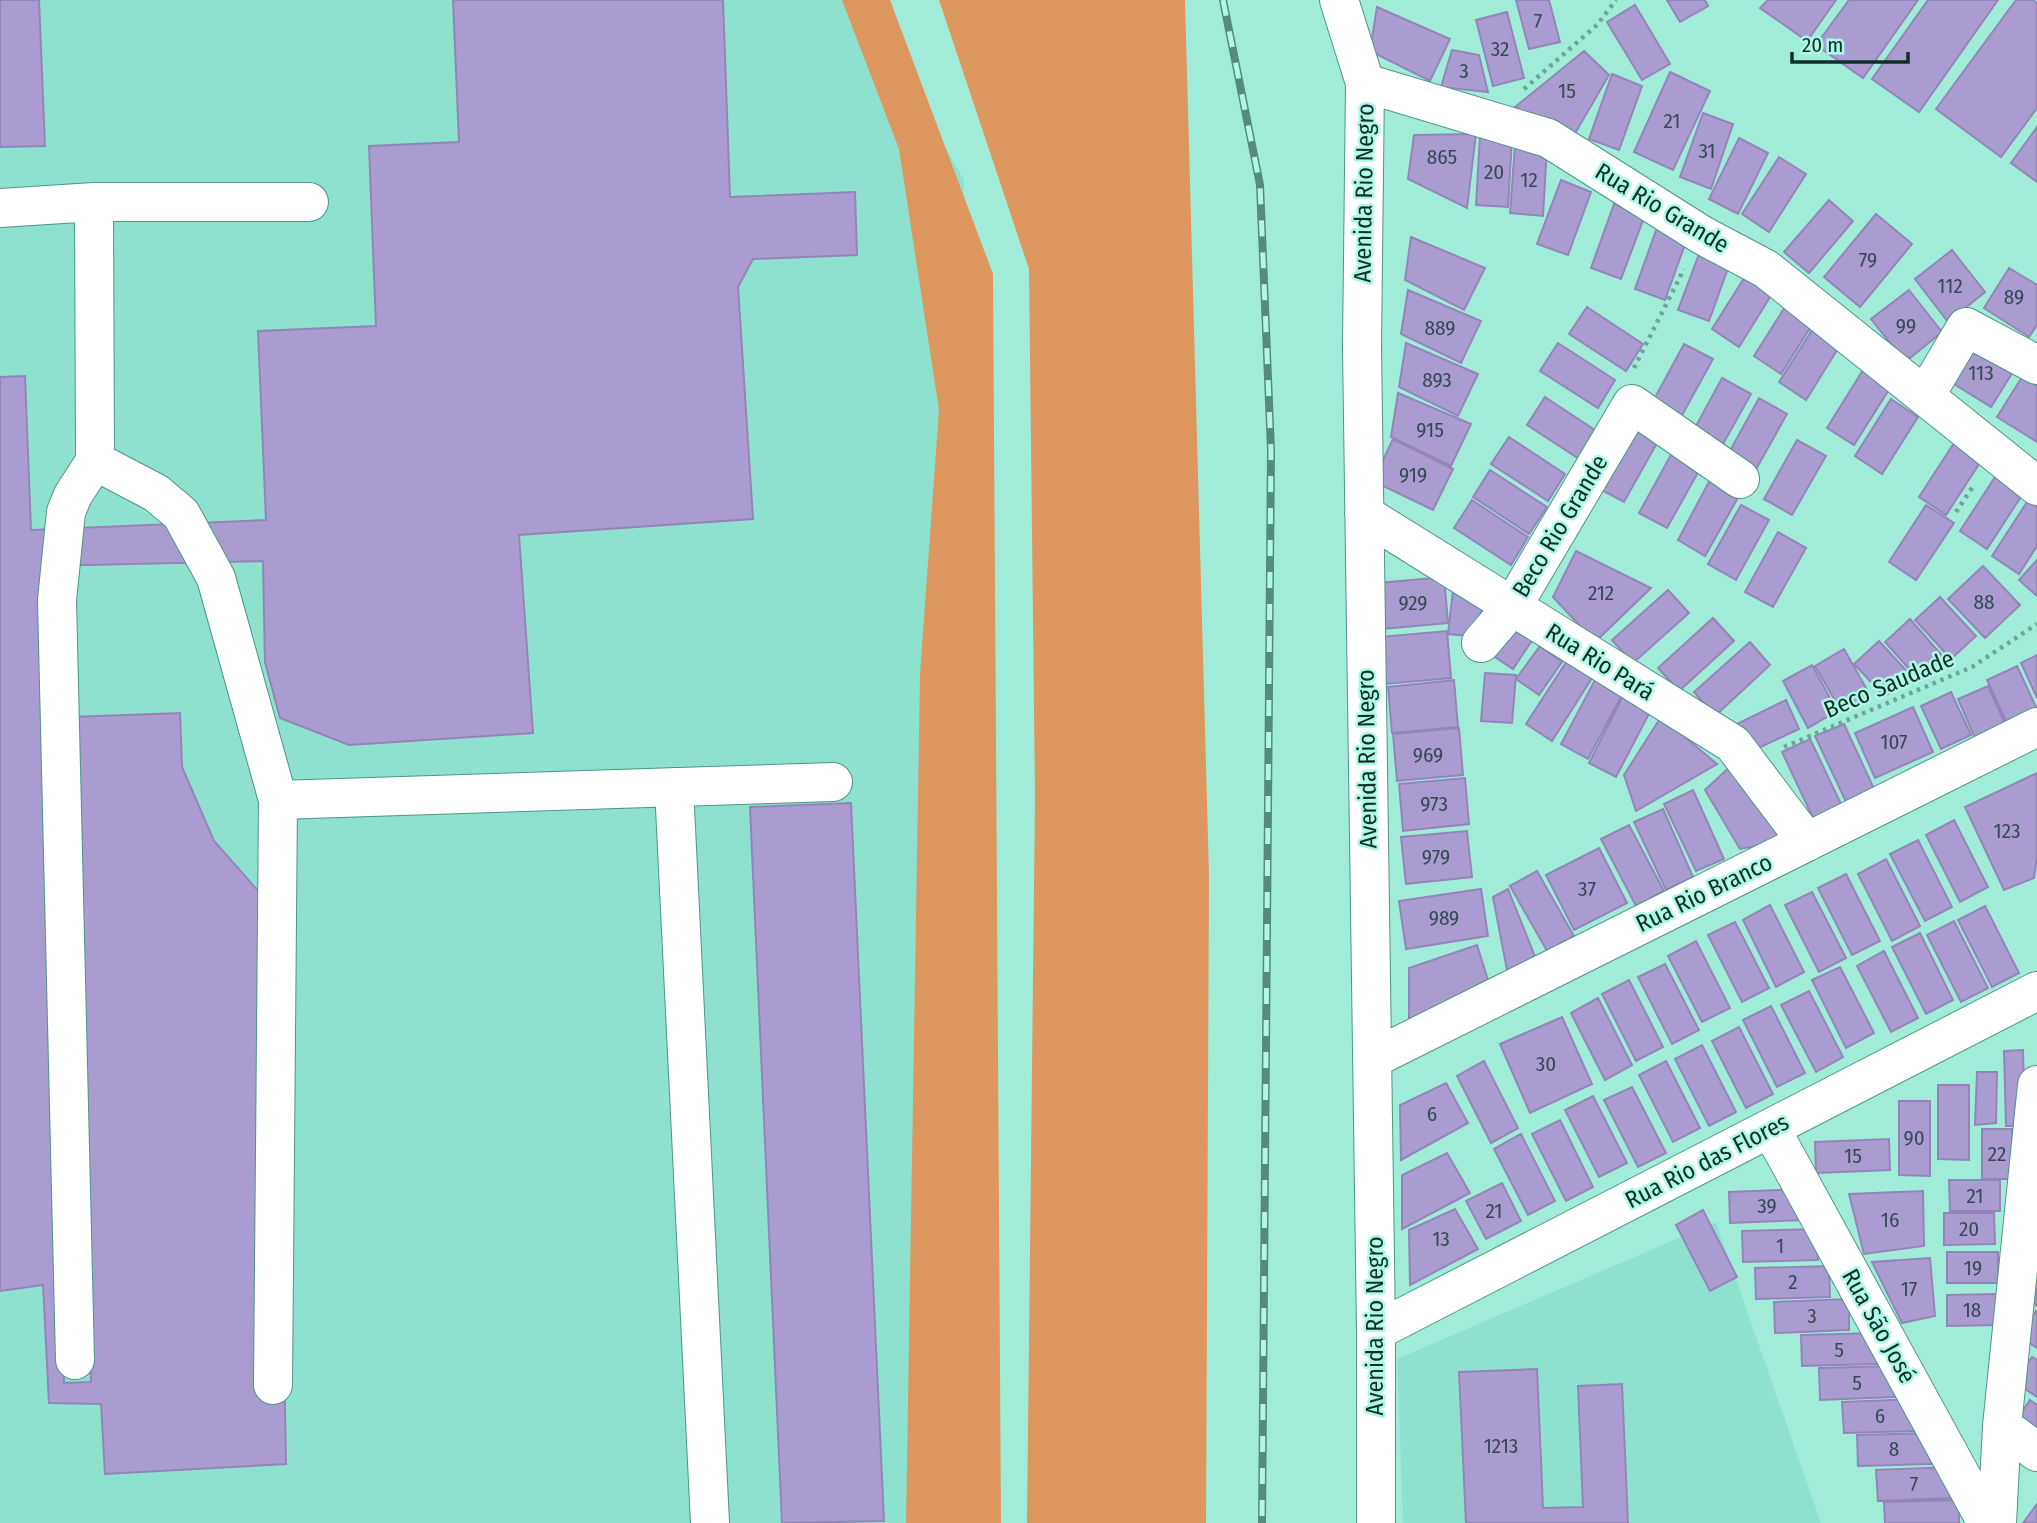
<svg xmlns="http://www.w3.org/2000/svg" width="2037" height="1523" font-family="'Fira Sans Condensed',sans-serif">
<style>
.built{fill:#8de1ce}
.green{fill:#de965f}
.building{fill:#aa9bd1;stroke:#9485b9;stroke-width:2}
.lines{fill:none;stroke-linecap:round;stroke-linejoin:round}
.minor-casing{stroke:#4d9686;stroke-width:40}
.path{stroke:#6ba698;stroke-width:4.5;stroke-dasharray:3.5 5;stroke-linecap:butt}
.minor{stroke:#fff;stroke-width:38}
.rail-casing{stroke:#568a7d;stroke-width:8}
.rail{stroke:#aef9e6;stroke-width:5;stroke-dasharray:16;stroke-linecap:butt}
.labels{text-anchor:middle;stroke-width:5;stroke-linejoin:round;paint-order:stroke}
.number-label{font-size:21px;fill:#364a52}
.street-label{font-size:24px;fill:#102f28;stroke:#aef9e6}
</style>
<rect width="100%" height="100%" fill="#a1ecd9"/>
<path class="built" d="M0,0H861L964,180L926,1523H0Z
M1716,1222L1821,1523H1403L1397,1359Z"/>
<path class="green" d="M842,0H890L993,274L1001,1523H906L920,674L939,410L899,149Z
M939,0H1185L1209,876L1206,1523H1027L1035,796L1029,269Z"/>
<path class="building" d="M0,0H39L45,146L0,147Z
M453,0H723L730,197L855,192L857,255L753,259L738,287L753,519L519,535L533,733L349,745L280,718L265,662L263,561L43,566L64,1383L91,1382L70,717L180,713L182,767L214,841L276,911L286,1464L105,1474L101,1404L49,1403L43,1285L0,1291V377L25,376L31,530L266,520L258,331L376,326L369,146L459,142Z
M1516,0H1549L1560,42L1529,49Z
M1667,0H1705L1708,6L1680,22Z
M1768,0H1836L1807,41L1760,8Z
M1849,0H1918L1863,78L1816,45Z
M1928,0H1998L1919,112L1872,79Z
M2016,0H2033L2037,3V108L2001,157L1936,109Z
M1635,5L1670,64L1642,80L1607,22Z
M1377,7L1450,39L1430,81L1370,51Z
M1507,12L1524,78L1493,86L1476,20Z
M1452,50L1479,55L1488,92L1441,87Z
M1584,51L1609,75L1573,137L1515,107Z
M1670,72L1710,91L1673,170L1634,152Z
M1612,74L1642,86L1619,150L1589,139Z
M1703,113L1733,124L1711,189L1680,177Z
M2037,127V182L2011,163Z
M1476,134L1467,208L1408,179L1414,135Z
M1480,136L1512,139L1508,207L1476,205Z
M1739,138L1768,153L1738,214L1709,199Z
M1515,145L1547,147L1543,216L1510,213Z
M1779,157L1806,174L1769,232L1742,214Z
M1561,180L1591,192L1568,255L1537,244Z
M1829,200L1853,221L1809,273L1784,252Z
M1614,204L1645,215L1621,279L1591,268Z
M1876,214L1912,244L1860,307L1824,277Z
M1658,225L1688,236L1665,300L1635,289Z
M1411,237L1485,268L1464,310L1405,280Z
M1702,246L1732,257L1709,321L1678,310Z
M1952,250L1985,292L1948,322L1915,279Z
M2009,268L2037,285V325L2029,337L1984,308Z
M1748,272L1775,289L1739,347L1712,329Z
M1408,290L1481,321L1461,363L1401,334Z
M1909,290L1942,332L1905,362L1871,319Z
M1790,299L1817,317L1781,374L1754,356Z
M1587,307L1643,344L1626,371L1569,334Z
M1816,324L1842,342L1806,400L1779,382Z
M1971,338L2016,367L1991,407L1946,379Z
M1406,343L1478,374L1458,416L1399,387Z
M1558,343L1615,380L1598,408L1540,371Z
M1684,344L1713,359L1680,419L1652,403Z
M1863,370L1890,388L1854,445L1827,428Z
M2022,377L2037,386V442L1997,417Z
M1722,378L1751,394L1718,453L1690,437Z
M1398,393L1471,424L1451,466L1391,437Z
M1545,397L1601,434L1584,462L1527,425Z
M1759,398L1787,414L1754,473L1726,458Z
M1891,399L1918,417L1882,474L1855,456Z
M1629,427L1657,443L1624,502L1596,487Z
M1509,437L1565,474L1548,501L1491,464Z
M1393,439L1453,469L1433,510L1373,481Z
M1797,440L1826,456L1792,515L1764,499Z
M1956,440L1983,458L1946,515L1919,497Z
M1672,453L1700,469L1667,528L1639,513Z
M1490,470L1547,507L1529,534L1473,497Z
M1997,474L2024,492L1987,549L1960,531Z
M1710,480L1739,496L1705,556L1678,540Z
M2029,499L2037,504V546L2019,574L1992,556Z
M1472,500L1528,537L1511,565L1454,528Z
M1741,505L1769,520L1736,580L1708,564Z
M1926,505L1954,523L1916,580L1889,562Z
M1778,532L1806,548L1773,607L1745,592Z
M1576,551L1651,588L1595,642L1553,597Z
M2037,560V596L2019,580Z
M1983,566L2020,605L1985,638L1948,599Z
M1444,577L1448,623L1382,629L1378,583Z
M1453,590L1483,593L1478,637L1448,634Z
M1668,590L1689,613L1633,663L1612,640Z
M1940,597L1976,636L1951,659L1915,620Z
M1510,615L1537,633L1513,669L1486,651Z
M1713,618L1734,641L1679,691L1658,668Z
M1910,619L1945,659L1920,681L1885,642Z
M1447,631L1451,678L1385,684L1381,637Z
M1879,641L1915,680L1884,696L1854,664Z
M1750,642L1770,665L1715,716L1694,692Z
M1540,646L1562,662L1539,695L1516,679Z
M1844,649L1870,695L1841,711L1815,666Z
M2037,655V698L2021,663Z
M1567,661L1592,678L1552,741L1526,724Z
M1812,665L1837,711L1808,728L1783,681Z
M2017,666L2037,709L2007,723L1987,680Z
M1485,673L1516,675L1512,723L1481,721Z
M1596,678L1623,693L1588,759L1561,744Z
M1454,680L1458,727L1392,733L1388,687Z
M1988,686L2007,728L1977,743L1958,699Z
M1951,692L1971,735L1941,749L1921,706Z
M1623,696L1651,710L1616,777L1589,763Z
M1786,700L1799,729L1746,754L1733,726Z
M1913,707L1933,752L1875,778L1855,733Z
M1661,717L1717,764L1636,811L1624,775Z
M1844,724L1875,791L1847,804L1815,736Z
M1459,728L1463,775L1397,781L1393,734Z
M1810,739L1842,806L1814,820L1782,752Z
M1735,762L1783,841L1740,849L1705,790Z
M2037,773V856L2034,878L2004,890L1965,807Z
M1465,778L1469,824L1403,831L1399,784Z
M1693,790L1724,859L1696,871L1664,804Z
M851,803L884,1521L782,1523L750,807Z
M1663,809L1693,877L1666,890L1634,822Z
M1954,820L1988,887L1960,902L1926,835Z
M1629,825L1664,891L1636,906L1601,839Z
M1467,831L1472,877L1406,884L1401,837Z
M1918,840L1952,907L1925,921L1890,854Z
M1599,848L1627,903L1574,930L1546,875Z
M1886,859L1920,926L1892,941L1858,874Z
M1537,871L1574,936L1547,951L1510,886Z
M1846,874L1880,941L1852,955L1818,888Z
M1481,889L1488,936L1406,949L1399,901Z
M1508,889L1536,959L1507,970L1493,897Z
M1812,892L1846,958L1819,972L1785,905Z
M1770,905L1804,972L1776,987L1743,920Z
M1985,906L2019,973L1992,987L1958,920Z
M1954,921L1988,988L1961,1002L1927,935Z
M1735,922L1769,988L1742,1002L1708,935Z
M1920,933L1953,1000L1926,1014L1892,947Z
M1696,941L1730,1008L1702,1022L1668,956Z
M1477,945L1488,980L1409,1023V968Z
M1884,951L1918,1018L1891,1032L1857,966Z
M1665,964L1699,1030L1672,1044L1638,977Z
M1840,967L1874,1033L1846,1048L1812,980Z
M1629,980L1663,1047L1636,1061L1602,994Z
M1809,991L1843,1057L1816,1072L1781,1005Z
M1598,998L1632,1065L1605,1080L1571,1013Z
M1771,1006L1805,1073L1777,1087L1743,1020Z
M1562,1017L1592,1084L1530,1113L1500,1044Z
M1739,1027L1773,1094L1746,1108L1712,1041Z
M1702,1045L1736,1112L1709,1126L1675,1059Z
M2023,1050L2025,1126H2006L2004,1051Z
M1484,1061L1518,1128L1491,1143L1457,1076Z
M1666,1061L1700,1128L1673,1142L1639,1075Z
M1977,1072H1997L1996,1123L1975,1125Z
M1446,1083L1468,1123L1401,1160L1400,1105Z
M1938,1085H1969V1160L1938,1159Z
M1632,1087L1666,1153L1638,1167L1604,1100Z
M1593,1096L1627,1163L1599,1177L1565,1110Z
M1899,1101H1930V1176L1899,1175Z
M1560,1120L1593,1187L1566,1201L1532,1134Z
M1982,1129H2012L2013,1179H1982Z
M1521,1134L1555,1201L1528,1215L1494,1149Z
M1889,1139L1890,1170L1816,1173L1815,1142Z
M1447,1153L1470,1193L1402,1229V1175Z
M1949,1180H2000V1211H1950Z
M1502,1183L1521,1221L1486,1239L1466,1201Z
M1804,1189L1805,1220L1730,1223L1729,1192Z
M1923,1191L1924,1246L1864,1254L1849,1194Z
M1455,1209L1478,1249L1410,1285L1409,1230Z
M1703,1210L1737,1277L1710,1291L1676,1225Z
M1944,1213H1994L1995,1244L1944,1245Z
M1816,1229L1818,1260L1743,1262L1742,1231Z
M1947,1252H1998V1283H1947Z
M1930,1258L1935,1316L1902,1323L1872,1262Z
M1829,1266L1830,1297L1756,1299L1755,1268Z
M2037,1276V1306L2024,1297Z
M1997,1294L1998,1325L1947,1326V1295Z
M1849,1299V1330L1775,1333L1774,1302Z
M2036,1311L2037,1312V1348L2019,1336Z
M1876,1333L1877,1364L1802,1366L1801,1335Z
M2032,1357L2037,1360V1397L2015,1382Z
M1893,1366L1895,1397L1820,1400L1819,1368Z
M1537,1369L1543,1508L1583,1507L1578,1386L1622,1384L1628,1523H1466L1459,1372Z
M1917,1399L1918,1431L1844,1433L1842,1402Z
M2030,1400L2037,1405V1441L2013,1425Z
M1931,1433L1932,1464L1858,1466L1857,1435Z
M1951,1467L1952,1498L1878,1501L1876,1470Z
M1959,1500V1523H1885L1884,1502Z
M2037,1504V1523H2023Z"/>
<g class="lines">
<defs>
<path id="minor" d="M1339,0L1365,83L1362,347L1376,1331V1523
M1365,83L1548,138L1702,235L1766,269L2037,486
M0,208L94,202H309
M1925,396L1966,327L2037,365
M95,461L156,493L181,514L216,578L278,800L273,1385
M1364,514L1733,744L1807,842
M1481,643L1512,607L1632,404L1740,479
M674,787L710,1523
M278,800L833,782
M1372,1059L2037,727
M1771,1129L1987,1523
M1376,1331L2037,991
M75,1360L57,600L66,512L73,495L95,461L94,202
M2002,1426L2037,1452
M1997,1523L2002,1426L2037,1085"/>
</defs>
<use href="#minor" class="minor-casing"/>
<path class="path" d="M1524,89L1597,25L1616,0
M1634,368L1684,269
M1956,512L1974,485
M1784,747L1972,667L2037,624"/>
<use href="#minor" class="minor"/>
<defs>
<path id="rail" d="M1223,0L1260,185L1271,450L1262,1523"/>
</defs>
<use href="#rail" class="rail-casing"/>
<use href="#rail" class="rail"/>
</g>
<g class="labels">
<g class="number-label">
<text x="1538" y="28">7</text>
<text x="1500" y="56">32</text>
<text x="1464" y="78">3</text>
<text x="1567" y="98">15</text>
<text x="1672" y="128">21</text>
<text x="1707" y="158">31</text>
<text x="1442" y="164">865</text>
<text x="1494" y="179">20</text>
<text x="1529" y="187">12</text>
<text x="1868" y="267">79</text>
<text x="1950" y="293">112</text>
<text x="2014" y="304">89</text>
<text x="1906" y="333">99</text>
<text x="1440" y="335">889</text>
<text x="1981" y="380">113</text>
<text x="1437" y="387">893</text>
<text x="1430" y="437">915</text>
<text x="1413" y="482">919</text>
<text x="1601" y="600">212</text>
<text x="1984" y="609">88</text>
<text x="1413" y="610">929</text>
<text x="1894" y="749">107</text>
<text x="1428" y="762">969</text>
<text x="1434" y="811">973</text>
<text x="2007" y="838">123</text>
<text x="1436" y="864">979</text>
<text x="1587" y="896">37</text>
<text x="1444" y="925">989</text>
<text x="1546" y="1071">30</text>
<text x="1432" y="1121">6</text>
<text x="1914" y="1145">90</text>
<text x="1997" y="1161">22</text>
<text x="1853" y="1163">15</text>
<text x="1975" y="1203">21</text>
<text x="1767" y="1213">39</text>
<text x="1494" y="1218">21</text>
<text x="1890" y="1227">16</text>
<text x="1969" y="1236">20</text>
<text x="1441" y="1246">13</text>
<text x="1780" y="1253">1</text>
<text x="1973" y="1275">19</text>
<text x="1793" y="1289">2</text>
<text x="1909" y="1296">17</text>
<text x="1972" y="1317">18</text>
<text x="1812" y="1323">3</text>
<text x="1839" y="1357">5</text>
<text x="1857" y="1390">5</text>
<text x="1880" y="1423">6</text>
<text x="1501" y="1453">1213</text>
<text x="1894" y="1456">8</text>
<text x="1914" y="1491">7</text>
</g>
<g class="street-label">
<text transform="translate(1364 193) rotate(-89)" y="8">Avenida Rio Negro</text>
<text transform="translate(1662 208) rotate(31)" y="8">Rua Rio Grande</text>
<text transform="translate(1560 526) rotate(-59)" y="8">Beco Rio Grande</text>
<text transform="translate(1600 662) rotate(32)" y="8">Rua Rio Pará</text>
<text transform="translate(1889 684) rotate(-23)" y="8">Beco Saudade</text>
<text transform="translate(1367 759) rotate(-91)" y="8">Avenida Rio Negro</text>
<text transform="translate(1704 893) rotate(-26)" y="8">Rua Rio Branco</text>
<text transform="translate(1707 1161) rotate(-27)" y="8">Rua Rio das Flores</text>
<text transform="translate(1375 1326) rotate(-90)" y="8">Avenida Rio Negro</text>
<text transform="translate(1879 1326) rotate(61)" y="8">Rua São José</text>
</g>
</g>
<path d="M1792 52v10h116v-10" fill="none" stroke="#102f28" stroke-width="3.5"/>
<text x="1802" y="52" font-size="21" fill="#102f28" stroke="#aef9e6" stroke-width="5" paint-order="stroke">20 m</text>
</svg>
